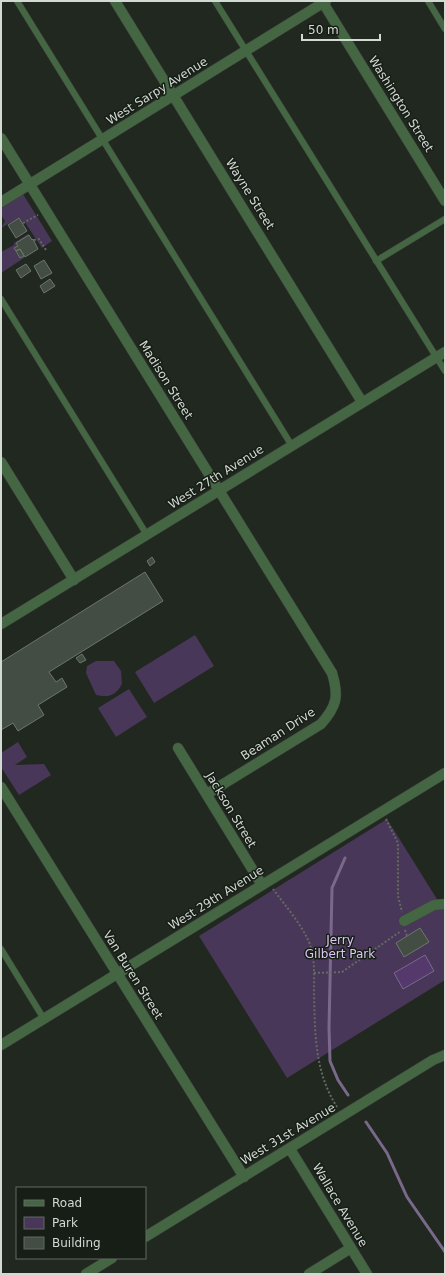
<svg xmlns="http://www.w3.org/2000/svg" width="446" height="1275" font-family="'DejaVu Sans',sans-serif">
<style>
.green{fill:#493759}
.water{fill:#55396d;stroke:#7b698c}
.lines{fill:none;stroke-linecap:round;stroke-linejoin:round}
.stream{stroke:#7b698c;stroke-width:3}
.building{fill:#444d44;stroke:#6c766b}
.service-casing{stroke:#3d443c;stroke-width:7}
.minor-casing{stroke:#3d443c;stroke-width:11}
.tertiary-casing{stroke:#3d443c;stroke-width:11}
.path{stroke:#636a62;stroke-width:2;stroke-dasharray:2 2;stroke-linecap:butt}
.service{stroke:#456643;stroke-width:6}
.minor{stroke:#456643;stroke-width:10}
.tertiary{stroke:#456643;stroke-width:10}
.labels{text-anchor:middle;stroke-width:3;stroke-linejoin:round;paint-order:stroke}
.street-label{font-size:12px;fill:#d3d9d3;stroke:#161e16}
.park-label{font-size:12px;fill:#dec6f7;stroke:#161e16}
</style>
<rect width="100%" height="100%" fill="#20281f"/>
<path class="green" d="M23,194L52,241L42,248L24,221L22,222L19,218L1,228L5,221L1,215V208Z
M28,234L29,235L16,243L18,246L14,248L20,258L24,256V258L1,273V252L14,245V243Z
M195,635L214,666L154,703L135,672Z
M96,661H114L121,671L122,684C116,695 109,698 96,695L86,673L87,666Z
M129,689L147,717L116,737L98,708Z
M18,742L27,757L15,765L44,764L51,775L19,795L1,767V753Z
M387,819L445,912V980L287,1078L199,936Z"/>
<path class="water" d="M425,955L434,971L403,989L394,973Z"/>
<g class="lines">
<path class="stream" d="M345,858L332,888L329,1028L330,1061L338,1080L348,1095
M366,1122L387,1153L407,1197L445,1252"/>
</g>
<path class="building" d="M19,218L27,231L16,238L8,225Z
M29,235L32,240L33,239L38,249L25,257L20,249L16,251L14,248L18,246L16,243Z
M20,249L24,256L20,258L16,251Z
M44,260L52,273L41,279L34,266Z
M26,264L31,271L21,278L16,270Z
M50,279L55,286L44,293L40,286Z
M152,557L155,562L150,566L147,561Z
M145,572L163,601L49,672L56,682L62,678L67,687L38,705L44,715L18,731L13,723L1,730V662Z
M82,654L86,660L80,663L76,658Z
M420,928L429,942L404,957L396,943Z"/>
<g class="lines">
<defs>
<path id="service" d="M17,1L292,446
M215,1L445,371
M428,1L445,29
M376,261L445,219
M1,299L147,535
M1,949L44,1019"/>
<path id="minor" d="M115,1L362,402
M1,138L332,673C339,696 337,706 321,724L207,794
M1,202L326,1
M1,462L74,580
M1,624L445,352
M178,748L262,885
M1,787L244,1177
M404,921L434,905L445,904
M290,1149L367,1274
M145,1237L433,1060L445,1055
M86,1274L112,1258
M309,1274L351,1248"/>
<path id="tertiary" d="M322,1L445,201
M1,1045L445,773"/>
</defs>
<use href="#service" class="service-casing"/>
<use href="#minor" class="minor-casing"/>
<use href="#tertiary" class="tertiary-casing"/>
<path class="path" d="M23,223L38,215
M34,240L39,239L46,250
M386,819L398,843V896L402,912
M273,889C284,904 307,931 311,948C315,962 314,977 314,991C315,1032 314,1071 337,1107
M405,930L407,936
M314,973L342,972L401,931"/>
<use href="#service" class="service"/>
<use href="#minor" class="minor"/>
<use href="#tertiary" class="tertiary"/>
</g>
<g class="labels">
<g class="street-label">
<text transform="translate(157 91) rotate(-32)" y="4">West Sarpy Avenue</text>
<text transform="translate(401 104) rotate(58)" y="4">Washington Street</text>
<text transform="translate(250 194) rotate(58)" y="4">Wayne Street</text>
<text transform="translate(166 380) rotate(58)" y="4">Madison Street</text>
<text transform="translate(216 477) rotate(-32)" y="4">West 27th Avenue</text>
<text transform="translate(278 734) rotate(-33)" y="4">Beaman Drive</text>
<text transform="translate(231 810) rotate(59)" y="4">Jackson Street</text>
<text transform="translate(216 898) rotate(-32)" y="4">West 29th Avenue</text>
<text transform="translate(133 975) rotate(58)" y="4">Van Buren Street</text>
<text transform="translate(288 1134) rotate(-31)" y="4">West 31st Avenue</text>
<text transform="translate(340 1205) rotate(59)" y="4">Wallace Avenue</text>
</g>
<g class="park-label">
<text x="340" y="944">Jerry<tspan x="340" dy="14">Gilbert Park</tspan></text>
</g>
</g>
<rect width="446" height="1275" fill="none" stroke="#d3d9d3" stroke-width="4"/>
<rect x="16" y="1187" width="130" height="72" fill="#161e16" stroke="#626962"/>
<rect x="24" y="1200" width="20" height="6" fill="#456643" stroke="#626962"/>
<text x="52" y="1207" font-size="12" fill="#d3d9d3">Road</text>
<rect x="24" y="1217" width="20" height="12" fill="#493759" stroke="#626962"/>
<text x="52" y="1227" font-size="12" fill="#d3d9d3">Park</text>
<rect x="24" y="1237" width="20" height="12" fill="#444d44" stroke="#626962"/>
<text x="52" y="1247" font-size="12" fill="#d3d9d3">Building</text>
<path d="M302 34v6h78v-6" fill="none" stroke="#d3d9d3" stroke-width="2"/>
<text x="308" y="34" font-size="12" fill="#d3d9d3" stroke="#161e16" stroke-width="3" paint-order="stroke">50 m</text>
</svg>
